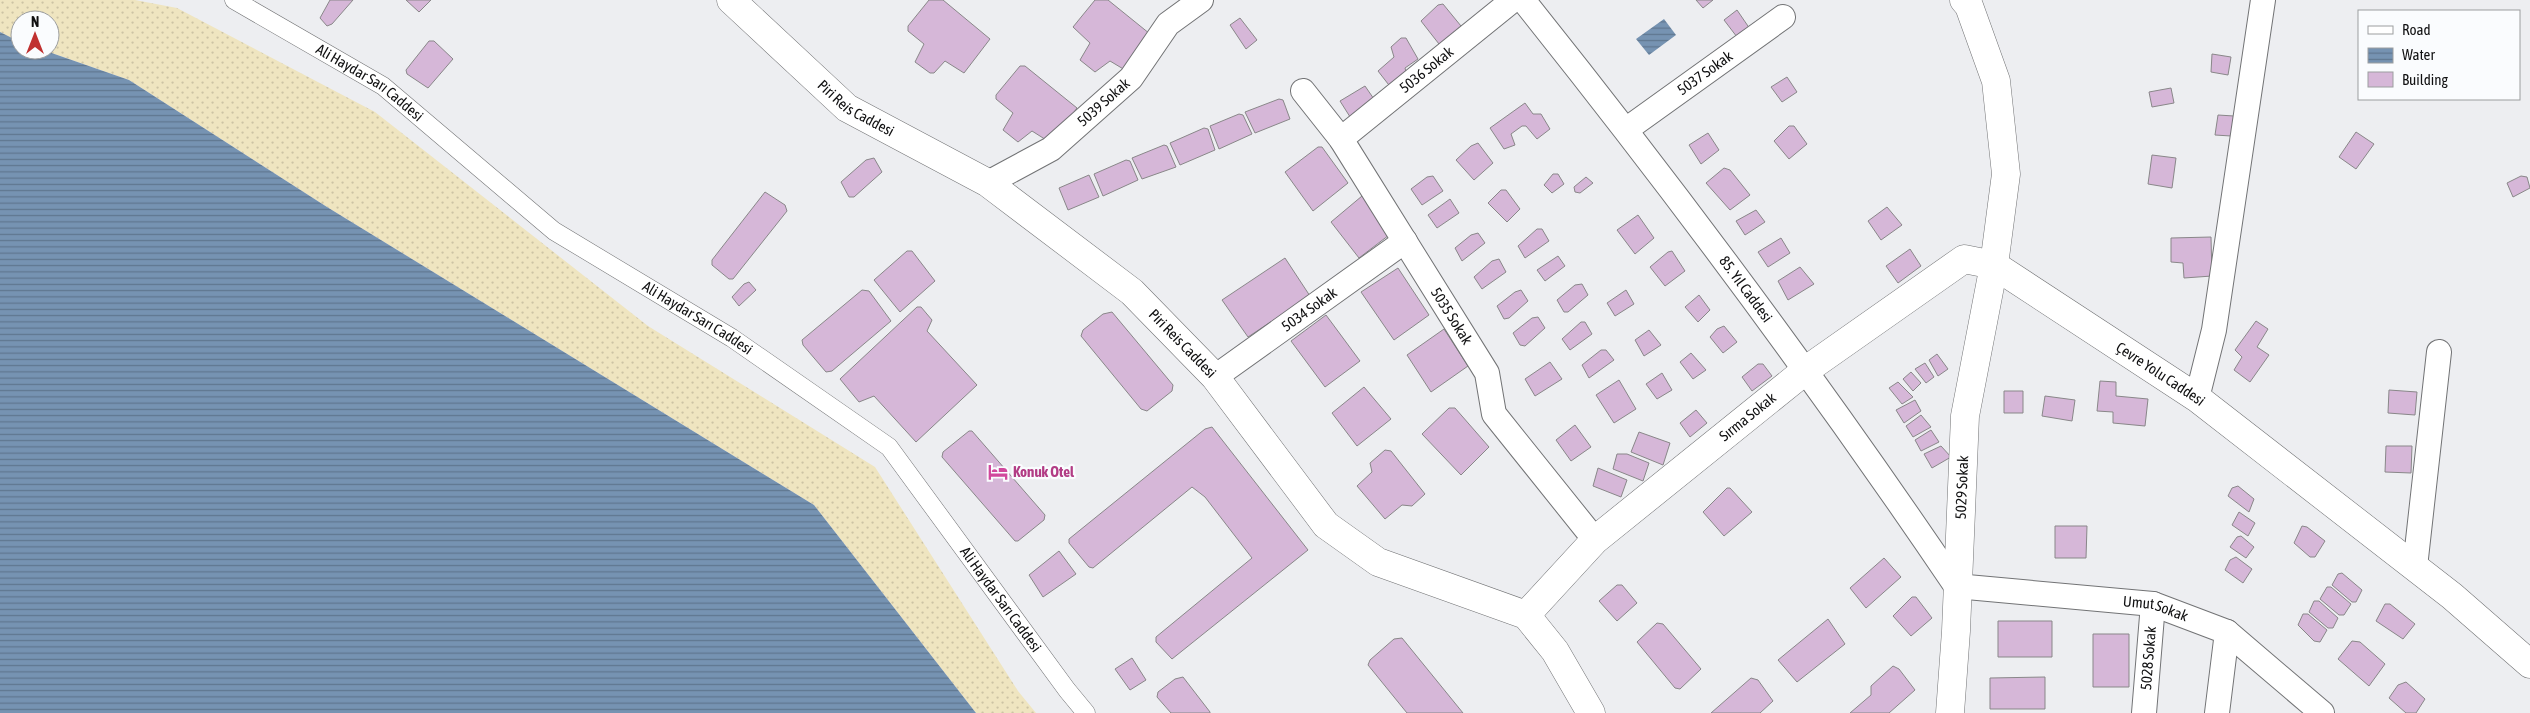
<svg xmlns="http://www.w3.org/2000/svg" width="2530" height="713" font-family="'Asap Condensed',sans-serif">
<style>
.sand{fill:url(#sand-dots)}
.water{fill:url(#water-rules)}
.building{fill:#d6b7d8;stroke:#898789}
.lines{fill:none;stroke-linecap:round;stroke-linejoin:round}
.pedestrian-casing{stroke:#727375;stroke-width:19}
.minor-casing{stroke:#727375;stroke-width:26}
.tertiary-casing{stroke:#727375;stroke-width:29}
.secondary-casing{stroke:#727375;stroke-width:29}
.pedestrian{stroke:#fff;stroke-width:18}
.minor{stroke:#fff;stroke-width:24}
.tertiary{stroke:#fff;stroke-width:28}
.secondary{stroke:#fff;stroke-width:28}
.labels{text-anchor:middle;stroke-width:4.5;stroke-linejoin:round;paint-order:stroke}
.street-label{font-size:15px;fill:#101011;stroke:#fafcfe}
.hotel-label{font-size:15px;font-weight:bold;fill:#b23c85;stroke:#fafcfe;text-anchor:start}
</style>
<defs>
<pattern id="sand-dots" width="8" height="8" patternUnits="userSpaceOnUse" patternTransform="scale(1.25)"><rect width="8" height="8" fill="#efe5c0"/><path d="M2 2h.1M6 6h.1" fill="none" stroke="#ccc3a4" stroke-width="1.8" stroke-linecap="round"/></pattern>
<pattern id="water-rules" width="6" height="5" patternUnits="userSpaceOnUse" patternTransform="scale(1.25)"><rect width="6" height="5" fill="#7693b2"/><path d="M0 2.5h6" fill="none" stroke="#5f778f"/></pattern>
</defs>
<rect width="100%" height="100%" fill="#edeef1"/>
<path class="sand" d="M0,0H135L177,8L375,112L648,326L875,467L1018,691L1036,713H976L814,505L327,207L129,80L43,50H50V20H20V42L0,32Z"/>
<path class="water" d="M1664,19L1676,35L1649,55L1636,39Z
M0,32L20,42V50H43L129,80L327,207L814,505L976,713H0Z"/>
<path class="building" d="M330,0H353L332,24L327,26L320,18Z
M406,0H431L419,12Z
M929,0H943L990,39L964,73L945,61L934,73H930L915,62L924,44L908,31V26Z
M1095,0H1108L1155,38L1130,73L1110,61L1095,72L1080,60L1090,43L1073,27Z
M1696,0H1713L1703,8Z
M1443,4L1461,26L1442,44H1439L1421,21L1438,5Z
M1737,10L1750,29L1737,37L1724,20Z
M1240,18L1257,40L1246,49L1230,25Z
M1401,38H1406L1418,59L1405,68L1408,79L1392,89L1378,71L1394,57L1391,47Z
M429,41H434L453,59L428,88L407,74L406,70Z
M2212,54L2231,57L2228,75L2211,72Z
M1020,66H1025L1077,108L1051,143L1032,131L1018,142L1003,130L1013,113L996,99V95Z
M1787,77L1797,92L1782,102L1771,87Z
M1365,86L1376,102L1352,120L1340,101Z
M2171,88L2174,103L2152,107L2149,92Z
M1279,99L1283,100L1290,119L1255,133L1245,112Z
M1525,103L1533,114H1541L1550,129L1537,139L1526,126H1522L1511,134L1515,145L1504,149L1490,128Z
M1239,114L1243,115L1252,134L1219,149L1210,126Z
M2218,115L2234,116L2231,136L2215,135Z
M1789,126H1794L1807,144L1789,159L1774,141Z
M1204,128L1208,129L1215,150L1180,165L1170,143Z
M2356,132L2374,144L2356,169L2339,157Z
M1708,133L1719,150L1701,164L1689,145Z
M1478,143L1493,163L1474,180L1456,160L1471,146Z
M1164,145L1167,146L1176,167L1142,179L1132,158Z
M1318,147H1322L1348,183L1313,211L1285,172Z
M2152,155L2176,158L2172,188L2148,184Z
M874,158L882,172L854,197H849L841,182L866,160Z
M1126,160L1130,161L1138,180L1103,196L1094,174Z
M1724,168L1730,170L1750,195L1730,210L1706,183Z
M1553,174H1558L1564,184L1552,193L1544,185Z
M1089,175L1099,197L1068,210L1059,188Z
M1433,176L1443,191L1422,205L1411,189L1427,177Z
M2521,176L2527,177L2530,188L2513,197L2507,183Z
M1586,177L1593,183L1580,193L1575,192L1574,187Z
M1501,190H1506L1520,209L1507,222L1488,203Z
M765,192L785,205L787,211L733,279H729L712,265V260Z
M1362,196H1367L1393,232L1359,258L1331,222Z
M1450,199L1459,213L1437,228L1428,215Z
M1887,207L1902,225L1881,240L1868,221Z
M1756,210L1765,222L1745,235L1736,221Z
M1638,215L1654,238L1635,254L1617,230Z
M1537,229H1542L1549,241L1525,258L1518,246Z
M1478,233L1485,243L1462,261L1455,248L1471,235Z
M2211,237L2212,276L2184,278L2183,263L2171,262V238Z
M1781,238L1790,253L1768,267L1758,252Z
M1910,249L1921,266L1898,283L1886,266Z
M907,251H912L935,281L900,312L874,280Z
M1672,251L1685,271L1665,286L1650,267L1668,252Z
M1558,256L1565,266L1545,281L1537,270Z
M1285,258L1310,296L1248,337L1222,300Z
M1499,259L1506,272L1482,289L1474,277L1492,261Z
M1800,267L1814,284L1788,300L1778,281Z
M1398,268L1429,315L1394,340L1361,292Z
M749,282L756,290L739,306L732,297L744,284Z
M1582,284L1588,295L1568,312H1564L1557,300L1575,285Z
M862,290L869,291L891,321L832,371L826,372L803,345L802,340Z
M1521,290L1528,301L1509,318L1504,319L1497,306L1515,292Z
M1626,290L1634,304L1615,316L1607,303Z
M1699,295L1710,310L1698,322L1685,307Z
M917,307H921L932,320L927,331L977,385L916,442L874,396L859,402L840,379Z
M1112,312L1173,385L1172,391L1147,411L1141,409L1081,336L1083,330L1103,314Z
M1326,315L1360,361L1325,387L1291,341Z
M1538,317L1545,328L1525,346L1520,345L1513,333L1532,318Z
M2256,321L2268,329L2257,347L2269,355L2250,382L2234,370L2242,357L2235,350Z
M1581,322H1585L1592,334L1570,350L1562,339Z
M1724,326L1737,342L1723,353L1710,337L1717,329Z
M1444,329L1468,366L1431,392L1407,355Z
M1649,330L1661,345L1644,356L1635,340Z
M1601,350H1606L1614,360L1589,378L1582,365Z
M1691,353L1706,370L1693,379L1680,362Z
M1937,354L1948,369L1938,376L1929,360Z
M1550,362L1562,379L1535,396L1525,379Z
M1925,363L1934,377L1926,383L1915,369Z
M1758,364H1763L1772,376L1752,391L1742,377Z
M1911,372L1921,383L1913,391L1903,379Z
M1662,373L1672,390L1657,399L1646,384Z
M1619,380L1636,409L1614,423L1596,395Z
M2100,381L2116,382V396L2148,399L2145,426L2113,423V412L2097,411Z
M1898,382L1913,397L1902,404L1889,388Z
M1364,387L1391,419L1357,446L1332,413Z
M2389,390L2417,392L2415,415L2388,413Z
M2004,391H2023V413H2004Z
M2045,396L2075,400L2072,421L2042,416Z
M1915,400L1921,411L1904,423L1896,410Z
M1449,408H1455L1489,447L1461,475L1422,434Z
M1696,410L1707,423L1690,437L1680,423Z
M1921,415L1931,427L1913,437L1906,426Z
M1575,425L1591,447L1571,461L1556,440Z
M1212,427L1308,550L1172,659L1156,642V637L1252,558L1205,497L1192,487L1093,568L1089,567L1069,543V539L1205,429Z
M1931,430L1939,442L1921,451L1915,440Z
M969,431H972L1045,515L1044,520L1018,541H1015L942,457L943,452Z
M1639,432L1670,443L1663,465L1631,452Z
M1941,446L1951,457L1932,468L1924,454Z
M2386,446H2412L2411,473L2385,472Z
M1385,450L1391,451L1425,494L1412,506L1402,505L1385,519L1357,486L1372,472L1370,463Z
M1617,454H1627L1649,463L1643,481L1613,469Z
M1598,468L1627,480L1621,497L1593,486Z
M2238,486L2254,499L2249,512L2228,496L2232,488Z
M1727,488H1730L1752,512L1724,536L1703,512Z
M2239,512L2255,523L2248,536L2232,525Z
M2055,526H2087L2086,558H2055Z
M2302,526L2307,527L2325,541L2315,557H2310L2294,543Z
M2241,536L2254,547L2246,558L2230,547L2237,537Z
M1059,551L1076,574L1043,597L1029,575Z
M2236,557L2252,569L2243,583L2225,570L2230,560Z
M1884,558L1901,577L1866,608L1850,588Z
M2342,573L2362,590L2356,602H2352L2332,585L2338,574Z
M1617,585H1622L1637,603L1617,621L1599,601Z
M2327,587H2331L2351,604L2344,615H2339L2320,599Z
M1912,597H1916L1932,618L1911,636L1893,616Z
M2314,601H2319L2338,618L2333,628H2328L2309,612Z
M2385,604H2390L2415,624L2403,639L2376,621Z
M2303,614H2308L2327,630L2320,642L2314,641L2298,625Z
M1828,619L1845,644L1797,682L1778,660Z
M1998,621H2052V657H1998Z
M1657,623L1663,624L1701,669L1680,689L1675,688L1637,642Z
M2093,634H2129V687H2093Z
M1402,638L1463,713H1407L1368,665L1370,660L1394,639Z
M2352,641L2360,642L2385,664L2369,686L2338,659Z
M1132,658L1146,680L1130,690L1115,669Z
M1893,666L1899,669L1915,690L1889,713H1850L1871,695V686Z
M1183,677L1210,712V713H1171L1157,697L1158,692L1175,679Z
M2045,677V709H1990V678Z
M1751,678L1758,680L1773,701L1760,713H1711Z
M2406,682L2425,699L2416,713H2406L2389,698L2398,685Z"/>
<g class="lines">
<defs>
<g id="pedestrian">
<path id="s1" d="M234,0L383,86L554,231L732,338L889,447L1067,690L1086,713"/>
</g>
<g id="minor">
<path id="s2" d="M1523,0C1675,190 1820,385 1956,586L2153,604L2227,632L2322,713"/>
<path id="s3" d="M1303,91L1341,139L1487,373L1494,414L1595,540"/>
<path id="s4" d="M1627,129L1783,17"/>
<path id="s5" d="M1341,139L1513,0"/>
<path id="s6" d="M988,183L1051,149L1131,78L1168,24L1201,0"/>
<path id="s7" d="M1215,377L1405,241"/>
<path d="M2197,398L2214,330L2263,0"/>
<path d="M2415,567L2439,352"/>
<path id="s8" d="M2144,713L2153,604"/>
<path d="M2217,713L2227,632"/>
</g>
<g id="tertiary">
<path id="s9" d="M731,0L847,108L988,183L1132,292L1215,377L1326,525L1378,562L1526,615L1555,651L1591,713"/>
<path id="s10" d="M1526,615L1595,540L1806,370L1964,259L1994,265"/>
</g>
<g id="secondary">
<path id="s11" d="M1994,265L2197,398L2452,596L2530,664"/>
<path id="s12" d="M1950,713L1956,631L1965,416L1994,265L2006,174L1996,81L1969,6L1964,0"/>
</g>
</defs>
<use href="#pedestrian" class="pedestrian-casing"/>
<use href="#minor" class="minor-casing"/>
<use href="#tertiary" class="tertiary-casing"/>
<use href="#secondary" class="secondary-casing"/>
<use href="#pedestrian" class="pedestrian"/>
<use href="#minor" class="minor"/>
<use href="#tertiary" class="tertiary"/>
<use href="#secondary" class="secondary"/>
</g>
<defs>
<symbol id="hotel-bare" viewBox="-9 -9 18 18"><path d="M-6-4.5h1.5V1H6V5H4.5V3h-9V5H-6ZM-4 0a1.8 1.8 0 1 1 3.6 0ZM.5 0V-2.5h3Q6-2.5 6 0Z" fill="#d1479c" stroke="#fafcfe" stroke-width="2.5" paint-order="stroke"/></symbol>
</defs>
<g fill-rule="evenodd">
<use href="#hotel-bare" x="984" y="458" width="28" height="28"/>
</g>
<g class="labels">
<g class="street-label">
<text dy="5" stroke="none"><textPath href="#s5" startOffset="110">5036 Sokak</textPath></text>
<text dy="5" stroke="none"><textPath href="#s4" startOffset="96">5037 Sokak</textPath></text>
<text dy="5" stroke="none"><textPath href="#s1" startOffset="159">Ali Haydar Sarı Caddesi</textPath></text>
<text dy="5" stroke="none"><textPath href="#s6" startOffset="142">5039 Sokak</textPath></text>
<text dy="5" stroke="none"><textPath href="#s9" startOffset="166">Piri Reis Caddesi</textPath></text>
<text dy="5" stroke="none"><textPath href="#s2" startOffset="365">85. Yıl Caddesi</textPath></text>
<text dy="5" stroke="none"><textPath href="#s7" startOffset="116">5034 Sokak</textPath></text>
<text dy="5" stroke="none"><textPath href="#s3" startOffset="270">5035 Sokak</textPath></text>
<text dy="5" stroke="none"><textPath href="#s1" startOffset="564">Ali Haydar Sarı Caddesi</textPath></text>
<text dy="5" stroke="none"><textPath href="#s9" startOffset="571">Piri Reis Caddesi</textPath></text>
<text dy="5" stroke="none"><textPath href="#s11" startOffset="199">Çevre Yolu Caddesi</textPath></text>
<text dy="5" stroke="none"><textPath href="#s10" startOffset="298">Sırma Sokak</textPath></text>
<text dy="5" stroke="none"><textPath href="#s12" startOffset="226">5029 Sokak</textPath></text>
<text dy="5" stroke="none"><textPath href="#s1" startOffset="984">Ali Haydar Sarı Caddesi</textPath></text>
<text dy="5" stroke="none"><textPath href="#s2" startOffset="930">Umut Sokak</textPath></text>
<text dy="5" stroke="none"><textPath href="#s8" startOffset="55">5028 Sokak</textPath></text>
</g>
<g class="hotel-label">
<text x="1013" y="477">Konuk Otel</text>
</g>
</g>
<rect x="2358" y="10" width="162" height="90" fill="#fafcfe" stroke="#9c9e9f"/>
<rect x="2368" y="26" width="25" height="8" fill="#ffffff" stroke="#9c9e9f"/>
<text x="2402" y="35" font-size="15" fill="#101011">Road</text>
<rect x="2368" y="48" width="25" height="15" fill="url(#water-rules)" stroke="#9c9e9f"/>
<text x="2402" y="60" font-size="15" fill="#101011">Water</text>
<rect x="2368" y="72" width="25" height="15" fill="#d6b7d8" stroke="#9c9e9f"/>
<text x="2402" y="85" font-size="15" fill="#101011">Building</text>
<g transform="translate(35 35)"><circle r="24" fill="#fafcfe" stroke="#9c9e9f"/>
<path d="M0-4L9 19L0 12L-9 19Z" fill="#c03130"/>
<text y="-8" font-size="14" font-weight="bold" text-anchor="middle" fill="#101011">N</text>
</g>
</svg>
